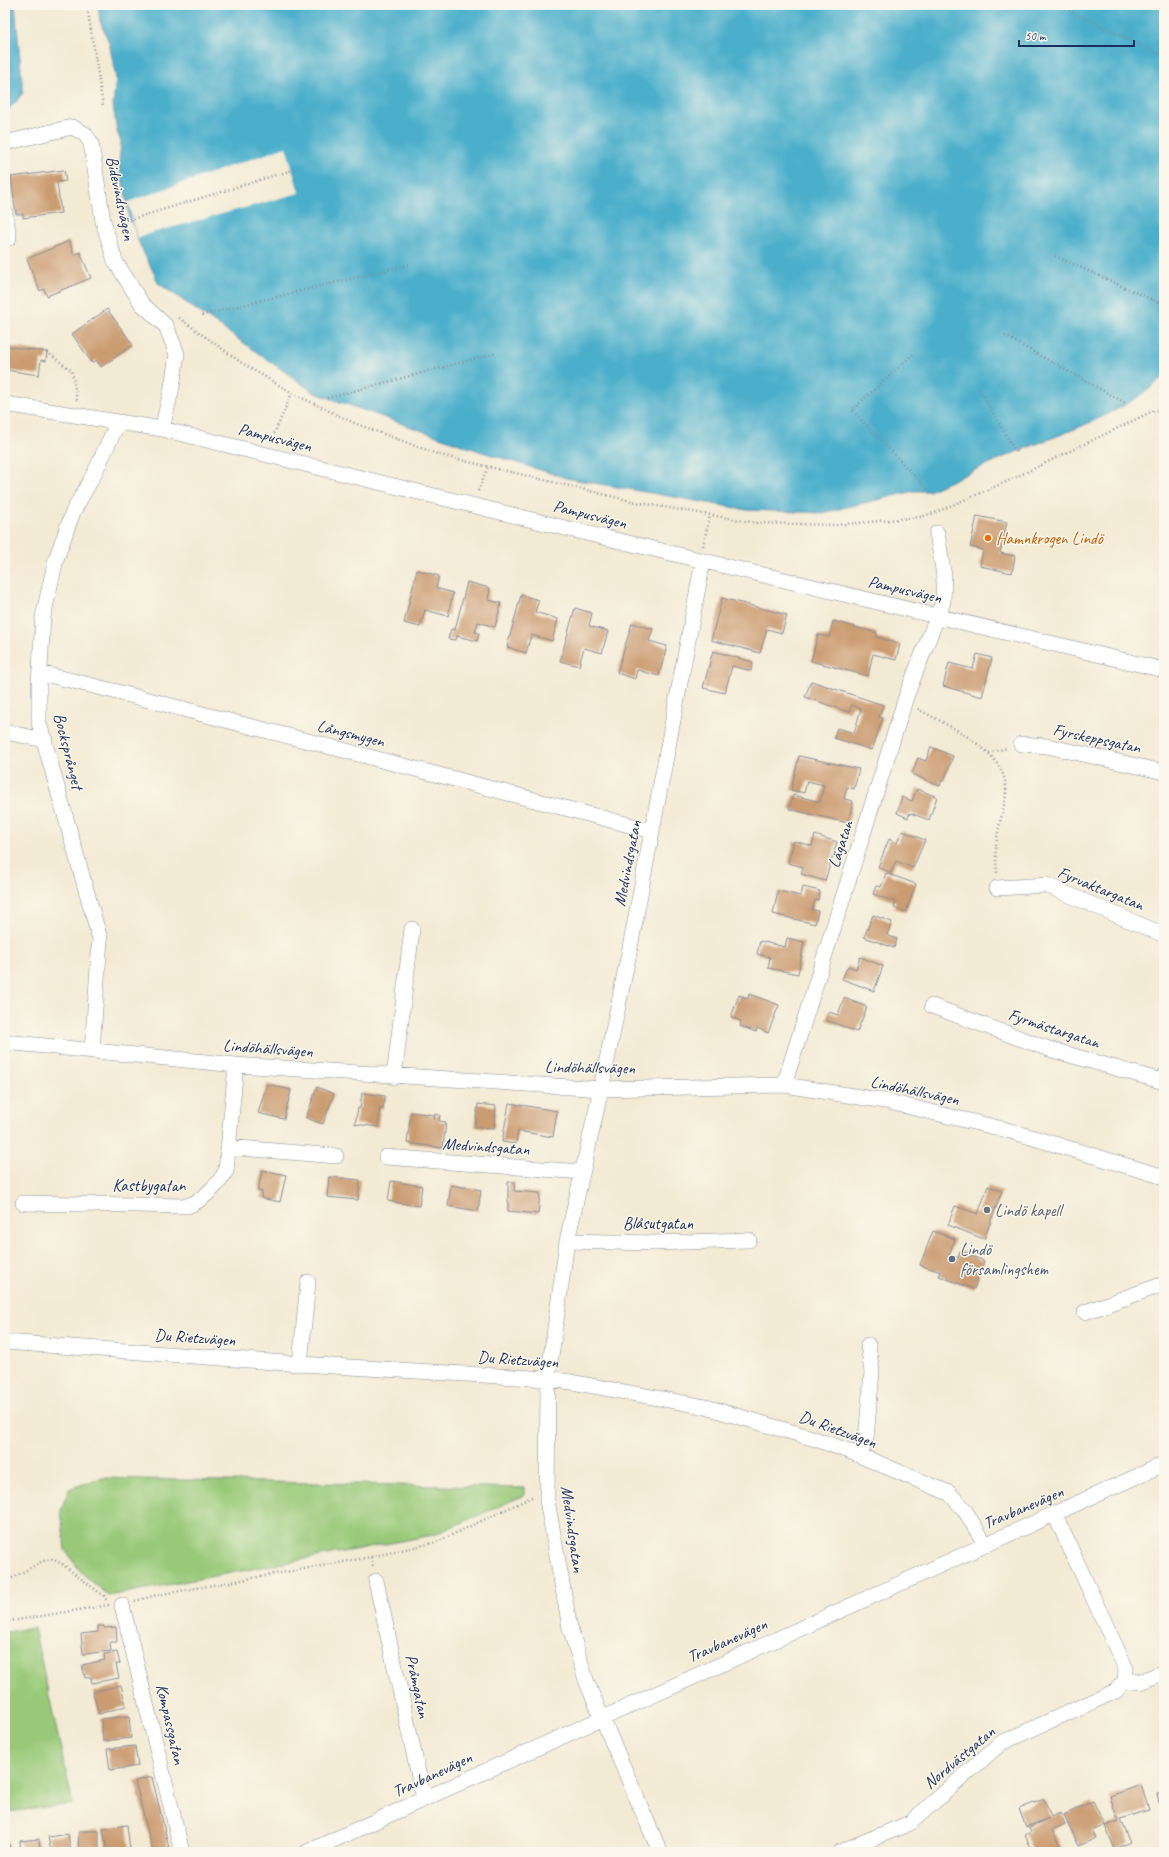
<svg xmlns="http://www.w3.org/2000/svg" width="1169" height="1857" font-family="Caveat,sans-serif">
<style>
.green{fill:#99c978;stroke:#5a7c6b}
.water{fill:#4cafcb;stroke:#346f94}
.pier{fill:#f3ead3}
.building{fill:#cb9b71}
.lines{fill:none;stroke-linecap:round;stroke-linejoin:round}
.minor-casing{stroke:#878c98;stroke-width:16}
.path{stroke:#878c98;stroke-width:2.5;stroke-dasharray:1 3;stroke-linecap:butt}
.minor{stroke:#fff;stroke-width:15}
.food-dot{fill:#e8710a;stroke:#fbf7ec;stroke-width:1.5}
.worship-dot{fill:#6b7280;stroke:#fbf7ec;stroke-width:1.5}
.service-dot{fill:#5c6f8a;stroke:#fbf7ec;stroke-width:1.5}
.labels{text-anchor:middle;stroke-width:3;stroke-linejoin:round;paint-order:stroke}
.street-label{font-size:17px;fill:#1b2f5e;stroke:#fbf7ec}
.food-label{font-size:17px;fill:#c56008;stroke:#fbf7ec;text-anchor:start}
.worship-label{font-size:17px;fill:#5b616d;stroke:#fbf7ec;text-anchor:start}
.service-label{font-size:17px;fill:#4e5e75;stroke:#fbf7ec;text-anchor:start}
</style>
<rect width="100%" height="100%" fill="#fbf7ec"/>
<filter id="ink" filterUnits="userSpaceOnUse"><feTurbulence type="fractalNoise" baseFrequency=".025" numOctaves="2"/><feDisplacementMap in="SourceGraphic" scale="8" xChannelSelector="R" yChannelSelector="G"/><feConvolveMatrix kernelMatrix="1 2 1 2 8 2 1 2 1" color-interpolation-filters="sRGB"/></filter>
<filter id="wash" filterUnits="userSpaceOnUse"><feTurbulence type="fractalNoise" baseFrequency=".012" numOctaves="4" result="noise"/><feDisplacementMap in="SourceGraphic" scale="16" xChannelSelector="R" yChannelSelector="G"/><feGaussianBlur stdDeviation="0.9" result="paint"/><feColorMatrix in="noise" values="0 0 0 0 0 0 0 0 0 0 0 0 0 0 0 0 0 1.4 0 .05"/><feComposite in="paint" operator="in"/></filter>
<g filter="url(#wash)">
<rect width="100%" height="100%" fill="#f3ead3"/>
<path class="green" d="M101,1478L525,1488V1495L433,1535L108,1596L80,1571L65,1550L61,1510L69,1489Z
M34,1628L73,1804L7,1812L5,1782V1632Z"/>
<path class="water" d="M5,5H15L23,92L17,101L5,112Z
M98,5H1164V375C1134,410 1059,435 1016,452C987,464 958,478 929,491H914L822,513L747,510L566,478L479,451L315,393L158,283C153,269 145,257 139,243C136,235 135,226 129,220L128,206L119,165L121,141L117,132L113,105L116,78L109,42L100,21Z"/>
<path class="pier" d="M286,147L299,193L144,235L138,239L128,202Z"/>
<g id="blocks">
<path class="building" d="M64,170L66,181L57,182L61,213L23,218V214H16L11,177Z
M69,241L74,255L80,252L91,278L47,296L44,289L40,291L27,259Z
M107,309L133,345L101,367L96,360L92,363L72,334Z
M5,346L47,352L46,361L41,360L39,375L5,370Z
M977,516L1007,522L1000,553L1015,556L1012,573L980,566L983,550L970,547Z
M417,570L439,576L436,588L453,593L448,616L425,610L420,627L404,623Z
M467,582L490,588L488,600L501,603L495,627L478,622L475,632L479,633L477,641L457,636L456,640L448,639L451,629L455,630Z
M521,595L539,600L535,612L558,619L552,641L531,635L526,653L507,647Z
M722,598L787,615L782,633L767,629L760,653L711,640Z
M575,608L592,613L589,626L608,631L602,653L584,648L579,666L560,661Z
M833,621L877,633L876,637L900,644L896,660L873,654L868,676L811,661L818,635L829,637Z
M632,623L653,629L649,641L667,646L659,676L637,670L635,679L617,673Z
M713,651L753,662L751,671L732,666L725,693L703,688Z
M977,654L992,658L982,697L943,686L949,663L973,669Z
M811,681L883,705L879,717L883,718L872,750L834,738L837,728L854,733L861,709L852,705L849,712L805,697Z
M931,747L953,756L944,781L942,780L940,786L912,774L918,758L926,761Z
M799,756L859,769L854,789L847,787L844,799L853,801L848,823L789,809L793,795L820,802L824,785L807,781L804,793L791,790Z
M917,789L937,797L929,820L910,813L908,818L897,813L902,797L912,801Z
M902,831L925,840L913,868L896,861L891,873L878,867L889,839L897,843Z
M815,835L837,842L825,881L801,874L803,867L788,863L794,841L812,846Z
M886,873L916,884L906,912L894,908L896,902L873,894L876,886L881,887Z
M803,887L820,891L818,900H815L812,910L818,911L815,924L773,914L778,891L801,896Z
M873,915L892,922L887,935L897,939L894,948L864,937Z
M787,938L804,942L798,974L768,968L770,957L757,954L760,941L785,947Z
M860,957L883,966L874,991L842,979L848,966L856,969Z
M749,994L779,1005L768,1033L757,1028L756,1032L740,1026L741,1021L731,1017L739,995L748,999Z
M844,998L867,1007L857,1032L826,1020L829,1012L838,1015Z
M267,1084L291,1090L284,1119L258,1113Z
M317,1087L334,1094L323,1124L306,1118Z
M362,1093L385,1096L383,1109L380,1108L378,1127L355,1124L358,1108H360Z
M509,1103L557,1111L553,1137L518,1131L516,1144L502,1142Z
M478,1104L496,1106L494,1128L475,1127Z
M411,1112L434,1115V1120L435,1114L440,1115L439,1121L446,1122L443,1148L407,1143Z
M262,1170L286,1175L280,1202L261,1198L262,1192L258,1191Z
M329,1177L360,1180L358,1200L327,1197Z
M391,1181L422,1186L419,1206L388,1201Z
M508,1182H515L514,1191L540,1193L538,1214L508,1211Z
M451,1185L481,1190L478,1211L448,1206Z
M988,1186L1002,1191L984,1239L948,1225L955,1206L978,1214Z
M933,1231L955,1239L949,1255L958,1258L960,1251L984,1261L974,1289L939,1276L941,1272L920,1265Z
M98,1626H104V1628L116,1627L117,1642H110L111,1651L83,1654L81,1634L98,1632Z
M117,1652L120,1664H116L119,1678L92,1683L91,1677L85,1678L82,1665L105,1660L104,1654Z
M121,1685L126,1706L99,1714L93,1692Z
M129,1716L131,1738L103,1741L101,1719Z
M135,1746L138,1766L110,1770L107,1749Z
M152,1777L170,1852H153L135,1781Z
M1141,1785L1149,1810L1120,1819L1130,1842L1115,1849L1105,1826L1118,1821L1110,1796Z
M1164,1792V1822H1163L1157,1793Z
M1044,1799L1051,1817L1060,1813L1065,1824L1052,1830L1063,1852H1033L1025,1835L1031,1832L1029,1828L1049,1818L1026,1827L1019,1809Z
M1093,1801L1105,1825L1092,1831L1096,1838L1079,1846L1064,1815Z
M127,1825L130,1850L107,1852L103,1829Z
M79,1831H99V1852H78Z
M68,1834L71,1852H51L48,1837Z
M39,1839L40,1852H21L20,1841Z
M5,1843H9L10,1852H5Z"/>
</g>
</g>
<g filter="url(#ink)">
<use href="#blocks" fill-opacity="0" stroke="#878c98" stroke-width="1"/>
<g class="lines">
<defs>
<path id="minor" d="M5,143L72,127L85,134L91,143L103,221L115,261L142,304L166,326L177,354L172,387L162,429
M5,213L9,238
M5,404L162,429L569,529L1164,670
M40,673C130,694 219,719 308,741C423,771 537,800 652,831
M5,732L45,740
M1021,744L1047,746L1164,772
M997,888L1046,885L1164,935
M932,1006L1049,1049L1161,1081L1164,1076
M5,1042L236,1065L601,1089L784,1085L885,1101L1007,1130L1164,1177
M92,1051L100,939L39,723V685L43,617L56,559L73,512L94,474L118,422
M394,1077L412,929
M784,1085L907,694L943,602L944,576L937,533
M228,1147L336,1156
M386,1157L582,1172
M23,1203L187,1206C201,1202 219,1184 226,1171L236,1065
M567,1241L653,1243L749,1240
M1085,1312L1164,1284
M5,1342L300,1364L548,1379L571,1382L706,1407L812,1438L849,1451L949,1493L964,1509L985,1544
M300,1364L308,1282
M860,1455L866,1438L872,1372L868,1345
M376,1581L424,1799
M122,1605L182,1852
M1125,1680L1140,1682L1164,1672
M307,1852L1164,1464
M660,1852L587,1683L570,1628L547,1500L548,1379L567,1241L601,1089L629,953L703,561
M840,1852L910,1823L1001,1743L1116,1691L1125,1680L1126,1669L1055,1515"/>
</defs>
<use href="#minor" class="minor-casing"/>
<path class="path" d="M87,5L103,106
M1058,5L1164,57
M129,220L296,169
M1055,256L1164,305
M202,315L411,264
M179,318L242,363L292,393L354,423L440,455L640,503L757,523L837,525L920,517L934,513L1008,481L1153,411L1164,410
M1005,336L1127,404
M47,352L72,371L77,401
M913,354L852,410L929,491
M979,389L1016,452
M327,398L497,353
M271,441L292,393
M478,491L488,467
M703,546L710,515
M918,709C948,726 1009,751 1006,793C1004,812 996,831 996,850C995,858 997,866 997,875
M989,753L1007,748
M371,1557L373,1567
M5,1582L43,1561L52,1559L62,1564L104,1596L107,1601
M135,1601L157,1595L371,1557L437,1542L532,1497
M5,1622L109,1605"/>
<use href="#minor" class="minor"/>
</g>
</g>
<circle class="food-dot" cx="988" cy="538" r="4"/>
<circle class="worship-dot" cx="987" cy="1210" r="4"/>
<circle class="service-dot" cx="952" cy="1259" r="4"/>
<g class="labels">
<g class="street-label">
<text transform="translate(121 198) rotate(78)" y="6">Bidevindsvägen</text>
<text transform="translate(275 437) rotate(14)" y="6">Pampusvägen</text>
<text transform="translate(590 514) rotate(14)" y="6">Pampusvägen</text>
<text transform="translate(905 589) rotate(13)" y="6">Pampusvägen</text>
<text transform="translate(351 733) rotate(14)" y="6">Långsmygen</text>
<text transform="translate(1097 738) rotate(12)" y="6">Fyrskeppsgatan</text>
<text transform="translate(69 751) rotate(76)" y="6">Bocksprånget</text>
<text transform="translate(840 844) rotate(-72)" y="6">Lägatan</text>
<text transform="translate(627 863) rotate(-79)" y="6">Medvindsgatan</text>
<text transform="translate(1101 888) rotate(22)" y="6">Fyrvaktargatan</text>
<text transform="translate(1054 1028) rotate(18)" y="6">Fyrmästargatan</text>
<text transform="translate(268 1048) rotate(4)" y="6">Lindöhällsvägen</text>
<text transform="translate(590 1067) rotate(1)" y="6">Lindöhällsvägen</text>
<text transform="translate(915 1090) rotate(12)" y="6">Lindöhällsvägen</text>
<text transform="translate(486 1146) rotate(4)" y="6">Medvindsgatan</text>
<text x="149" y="1191">Kastbygatan</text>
<text x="658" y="1229">Blåsutgatan</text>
<text transform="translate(195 1337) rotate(4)" y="6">Du Rietzvägen</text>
<text transform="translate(518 1359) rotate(4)" y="6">Du Rietzvägen</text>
<text transform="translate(838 1429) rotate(20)" y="6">Du Rietzvägen</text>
<text transform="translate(1023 1507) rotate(-23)" y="6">Travbanevägen</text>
<text transform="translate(573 1529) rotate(82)" y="6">Medvindsgatan</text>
<text transform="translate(727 1640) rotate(-24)" y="6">Travbanevägen</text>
<text transform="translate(418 1686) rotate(78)" y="6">Pråmgatan</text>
<text transform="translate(171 1724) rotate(77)" y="6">Kompassgatan</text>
<text transform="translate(959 1757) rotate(-40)" y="6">Nordvästgatan</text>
<text transform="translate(432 1774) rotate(-25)" y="6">Travbanevägen</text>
</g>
<g class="food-label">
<text x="996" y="544">Hamnkrogen Lindö</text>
</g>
<g class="worship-label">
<text x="995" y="1216">Lindö kapell</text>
</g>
<g class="service-label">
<text x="960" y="1255">Lindö<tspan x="960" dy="20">församlingshem</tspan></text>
</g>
</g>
<rect width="1169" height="1857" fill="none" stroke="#fbf7ec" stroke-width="20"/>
<path d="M1019 40v6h115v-6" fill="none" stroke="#1b2f5e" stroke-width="2"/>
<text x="1025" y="40" font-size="12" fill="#1b2f5e" stroke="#fbf7ec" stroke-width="3" paint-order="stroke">50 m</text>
</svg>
